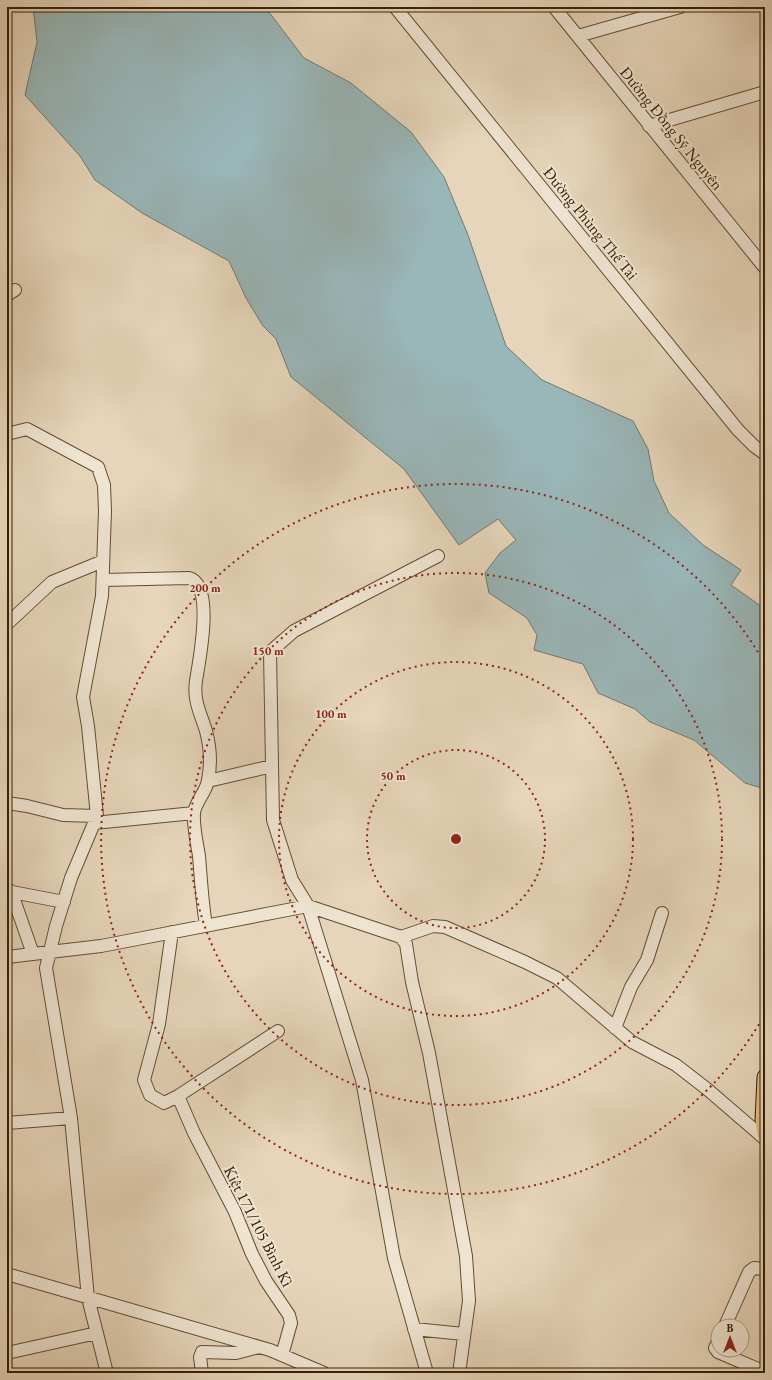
<svg xmlns="http://www.w3.org/2000/svg" width="772" height="1380" font-family="'EB Garamond',serif">
<style>
.water{fill:#99b6b8;stroke:#717a70}
.lines{fill:none;stroke-linecap:round;stroke-linejoin:round}
.minor-casing{stroke:#624e32;stroke-width:14}
.major-casing{stroke:#362104;stroke-width:17}
.minor{stroke:#efe4d2;stroke-width:12}
.major{stroke:#e3ba7d;stroke-width:15}
.ring{fill:none;stroke:#8f2418;stroke-width:2;stroke-dasharray:2 4}
.labels{text-anchor:middle;stroke-width:4;stroke-linejoin:round;paint-order:stroke}
.street-label{font-size:16px;fill:#362104;stroke:#efe4d2}
.centre{fill:#8f2418;stroke:#efe4d2;stroke-width:2}
.ring-label{font-size:12px;text-anchor:middle;font-weight:bold;fill:#8f2418;stroke:#efe4d2;stroke-width:4;stroke-linejoin:round;paint-order:stroke}
</style>
<rect width="100%" height="100%" fill="#e6d5ba"/>
<filter id="stains"><feTurbulence type="fractalNoise" baseFrequency=".005" numOctaves="4"/><feColorMatrix values="0 0 0 0 .2 0 0 0 0 .09 0 0 0 0 .02 0 0 0 .5 -.17"/></filter>
<radialGradient id="worn" r=".72"><stop offset=".6" stop-color="#630" stop-opacity="0"/><stop offset="1" stop-color="#630" stop-opacity=".3"/></radialGradient>
<path class="water" d="M33,7H265L304,58L351,83L411,132L444,177L468,235L506,346L542,380L633,421L648,449L654,481L669,513L703,545L741,570L731,585L765,609V789L745,783L694,740L650,722L635,709L598,693L583,664L534,650L537,635L527,618L489,593L485,573L500,553L516,540L498,519L459,545L404,469L291,377L276,339L263,326L246,298L229,261L142,213L95,180L80,156L25,95L37,42Z"/>
<g class="lines">
<defs>
<path id="minor" d="M395,7L738,430L754,446L765,454
M554,7L765,268
M578,36L680,7
M649,126L765,92
M7,295L15,290
M7,434L27,429L98,467L104,485L105,511L102,596L83,697L88,726L97,816L71,878L56,926L46,968L71,1118L88,1298L107,1373
M103,580L189,578C215,585 199,661 196,681C193,701 201,714 206,731C210,746 211,765 208,780C207,791 195,802 194,813C193,827 197,843 199,856C201,879 202,902 206,925
M7,624L52,582L103,561
M208,781L272,766
M7,803L27,806L63,815L97,816
M94,823L194,813
M7,891L64,902
M11,891L33,954
M172,932L159,1024L144,1080L150,1095L164,1103L178,1096L278,1031
M401,937L406,944L412,982L429,1053L466,1256L469,1301L459,1373
M7,957L101,946L308,906L401,937L433,926L445,927L525,962L557,978L632,1042L676,1065L707,1089L765,1139
M615,1028L631,987L647,960L662,913
M178,1096L194,1133L235,1212L252,1254L266,1281L289,1315L291,1323L282,1355
M7,1123L71,1118
M7,1274L270,1350L324,1373
M725,1326L749,1272L754,1268L765,1269
M414,1329L464,1334
M718,1341L715,1348L718,1352L765,1372
M7,1353L97,1333
M202,1373L200,1357L202,1352L236,1353L259,1347
M427,1373L394,1258L362,1080L308,906L292,880L273,820L270,652L294,631L438,556"/>
<path id="major" d="M765,1077L763,1121L765,1134"/>
</defs>
<use href="#minor" class="minor-casing"/>
<use href="#major" class="major-casing"/>
<use href="#minor" class="minor"/>
<use href="#major" class="major"/>
</g>
<g class="ring">
<circle cx="456" cy="839" r="89"/>
<circle cx="456" cy="839" r="177"/>
<circle cx="456" cy="839" r="266"/>
<path d="M765 1014A355 355 0 1 1 765 664"/>
</g>
<g class="labels">
<g class="street-label">
<text transform="translate(672 128) rotate(51)" y="6">Đường Đồng Sỹ Nguyên</text>
<text transform="translate(591 223) rotate(51)" y="6">Đường Phùng Thế Tài</text>
<text transform="translate(259 1226) rotate(63)" y="6">Kiệt 171/105 Bình Kì</text>
</g>
</g>
<circle cx="456" cy="839" r="6" class="centre"/>
<g class="ring-label">
<text x="205" y="592">200 m</text>
<text x="268" y="655">150 m</text>
<text x="331" y="718">100 m</text>
<text x="393" y="780">50 m</text>
</g>
<rect width="772" height="1380" fill="none" stroke="#e6d5ba" stroke-width="24"/>
<rect x="8" y="8" width="756" height="1364" fill="none" stroke="#362104" stroke-width="2"/>
<rect x="12" y="12" width="748" height="1356" fill="none" stroke="#362104"/>
<g transform="translate(730 1338)"><circle r="19" fill="#efe4d2" stroke="#a59680"/>
<path d="M0-3L7 15L0 10L-7 15Z" fill="#8f2418"/>
<text y="-6" font-size="11" font-weight="bold" text-anchor="middle" fill="#362104">B</text>
</g>
<rect width="100%" height="100%" filter="url(#stains)"/>
<rect width="100%" height="100%" fill="url(#worn)"/>
</svg>
